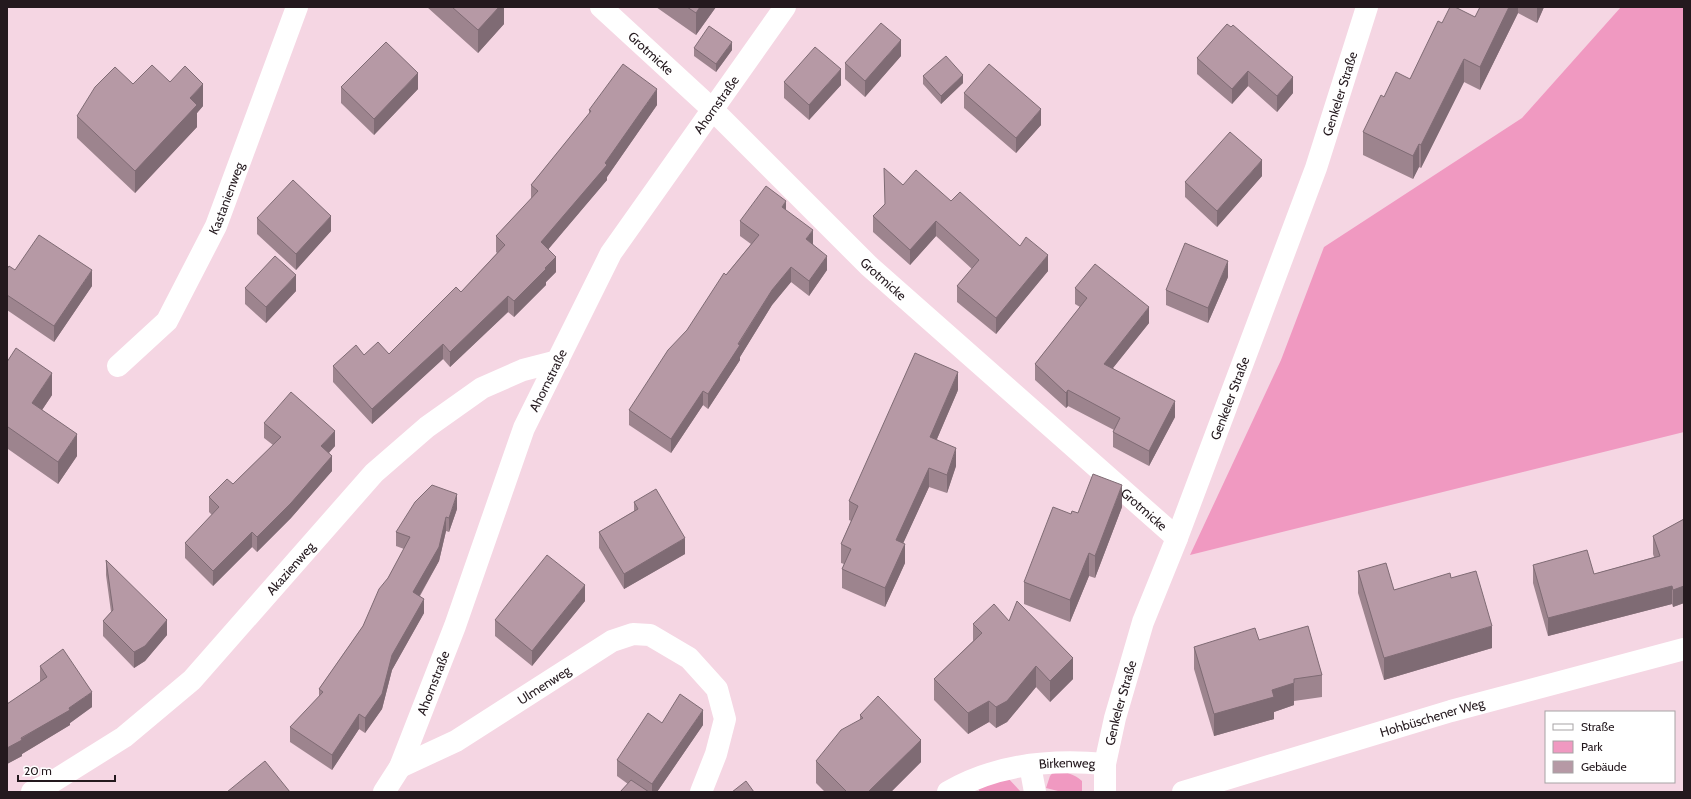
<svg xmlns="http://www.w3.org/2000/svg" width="1691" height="799" font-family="Cabin,sans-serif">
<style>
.green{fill:#f099c1}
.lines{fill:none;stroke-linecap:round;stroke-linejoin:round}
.minor{stroke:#fff;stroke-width:22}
.wall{fill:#9d848e}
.shaded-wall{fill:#7f6b74}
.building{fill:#b699a5;stroke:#7f6b74}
.labels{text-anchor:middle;stroke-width:3;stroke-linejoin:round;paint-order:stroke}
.street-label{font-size:13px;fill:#24191e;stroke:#fff}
</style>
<rect width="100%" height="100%" fill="#f5d6e3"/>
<path class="green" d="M1621,7H1684V432L1190,555L1281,360L1324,247L1522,118Z
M1055,770C1066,772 1074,774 1082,781V792H1062L1046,788L1050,776Z
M1007,777L1021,792H980L977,787Z"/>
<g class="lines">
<g class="minor">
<path id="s1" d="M601,7L712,109L869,266L1177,538"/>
<path id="s2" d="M118,366L167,321L216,226L297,7"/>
<path d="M1030,765L1035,792"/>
<path id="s3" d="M400,767L456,741L612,641L633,634L650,635L689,658L717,689L725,719L716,754L701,792"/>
<path id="s4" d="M32,792L49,784L124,737L192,680L374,473L427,427L482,388L523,370L558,361"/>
<path id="s5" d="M384,792L400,767L455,626L524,428L611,253L785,7"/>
<path id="s6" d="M948,792C996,764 1051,759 1105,764"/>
<path id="s7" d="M1105,792V764L1115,718L1143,622L1177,538L1316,168L1367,7"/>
<path id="s8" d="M1183,792L1451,711L1684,649"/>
</g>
</g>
<path class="wall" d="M427,7H504V24L478,53Z
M656,7H716L696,35Z
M1480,7H1544L1537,23L1518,13L1480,90L1464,82L1421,168L1419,167L1413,179L1363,155V132L1384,97L1410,79L1442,23L1475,17Z
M1227,24L1293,93L1277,112L1248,86L1232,104L1197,74V58Z
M694,48L732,50L716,72L694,56Z
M901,56L865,97L845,79V63Z
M923,76L963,83L941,104L923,84Z
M170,82L203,106L197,113V127L135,193L77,138V116L133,84Z
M784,82L841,85L809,120L784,98Z
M341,87L418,89L374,135L341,103Z
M964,93L1041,125L1016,153L964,108Z
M657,105L607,177V180L548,249L556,272L546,282V285L514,317L508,312L450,367L443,359L372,424L333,382V366L389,354L461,292L497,253L496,252V236L531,199V185L589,114V110Z
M1262,176L1217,227L1185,197V182Z
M903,185L951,201L1020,246L1048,271L996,334L957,302V286L972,269L936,236L910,265L873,232V216Z
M786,210L813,244L827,270L809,296L791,282L772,305L740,357V360L708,409L703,405L671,453L629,425V410L687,330L726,275L751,244L740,236V221Z
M257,218L331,231L296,270L257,234Z
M7,269L92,286L54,342L7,310Z
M1228,277L1208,323L1166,305V290Z
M245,288L296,291L266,323L245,304Z
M1075,288L1149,323L1113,368L1175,417L1149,466L1113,447V432L1114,430L1068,406L1066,408L1035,380V364L1080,307L1075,304Z
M7,362L52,395L42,410L77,456L58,484L8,449Z
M958,390L937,439L956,466L947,493L929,487L903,543L905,563L885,607L842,588V569L844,564L841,563V544L851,521L849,520V501Z
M264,423L335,446L329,453L332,471L291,518L257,552L252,547L213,586L185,558V543L212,515L209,512V497L233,484L273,445L264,438Z
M634,502L685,554L624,589L599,548V532L634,511Z
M1122,507L1095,578L1089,576L1070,622L1024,604V582L1071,514Z
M457,509L449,532L446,531L439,561L420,596L424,613L392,670L382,709L365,733L359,729L332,770L290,742V727L319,697V689L363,626L388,578L404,549L396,546V532Z
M1684,519V603L1673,607L1672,604L1548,636L1533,583V565L1594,574L1654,557L1653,554V536Z
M106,560L167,635L145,661L134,668L103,636V621L111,612L106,575Z
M1358,571L1394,590L1451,578L1492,648L1384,680L1358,593Z
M585,601L532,666L495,636V620Z
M1009,621L1073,679L1050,702L1036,687L1007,722L996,728L989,722L968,734L934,700V679L973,641V624Z
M1259,640L1322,675V697L1294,701V705L1274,712V719L1214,736L1194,669V647Z
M40,666L92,707L70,723V725L22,754V756L7,764V704L40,682Z
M860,715L921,762L891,792H825L816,783V761L860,720Z
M662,723L703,725L657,792H620L628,784L617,776V760Z"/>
<path class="shaded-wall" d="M499,7H504V24L478,53V30Z
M700,7H716L696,35V13Z
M1509,7H1518V13L1480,90V67Z
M1537,7H1544L1537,23Z
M901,40V56L865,97V81Z
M732,42V50L716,72V64Z
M1464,59V82L1421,168V145Z
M841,69V85L809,120V105Z
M1248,71V86L1232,104V89Z
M418,73V89L374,135V119Z
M963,75V83L941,104V96Z
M1293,77V93L1277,112V96Z
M203,84V106L197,113V127L135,193V171L190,98Z
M657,89V105L607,177V180L541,258V242L605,163Z
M1041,109V125L1016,153V138Z
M1419,144V167L1413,179V156Z
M1262,160V176L1217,227V211Z
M786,201V216L782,207Z
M331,216V231L296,270V254Z
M936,221V236L910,265V250Z
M813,230V245L806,239Z
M1048,255V271L996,334V318Z
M827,256V270L809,296V281Z
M556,257V272L546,282V285L514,317V301Z
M1228,261V277L1208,323V308Z
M791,267V282L772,305L740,357V360L708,409V394L772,290Z
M92,270V286L54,342V326Z
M296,275V291L266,323V307Z
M508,296V312L450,367V352Z
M1149,307V323L1104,379V364Z
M443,344V359L372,424V409Z
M958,372V390L930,455V437Z
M52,373V395L32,425V403Z
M1068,390V406L1066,408V393Z
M703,391V405L671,453V439Z
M1175,401V417L1149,466V451Z
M8,427V449L7,450V428Z
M335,431V446L321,461V446Z
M77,434V456L58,484V462Z
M956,448V466L947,493V475Z
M332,456V471L291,518L257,552V537Z
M929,468V487L896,559V540Z
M1122,485V507L1095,578V556Z
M457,494V509L449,532V518Z
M446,517V531L439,561L413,607V592Z
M252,532V547L213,586V571Z
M685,538V554L624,589V574Z
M905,544V563L885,607V588Z
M1089,553V576L1070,622V600Z
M585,585V601L532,666V651Z
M1672,586V604L1548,636V618Z
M1684,586V603L1673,607V590Z
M424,599V613L392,670L382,709L365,733V718L392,655Z
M167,620V635L145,661L134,668V652Z
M1492,626V648L1384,680V658Z
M1073,658V679L1050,702V681Z
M1036,666V687L1007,722L996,728V707Z
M1294,683V705L1274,712V719L1214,736V714L1272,690Z
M92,692V707L70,723V725L22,754V756L7,764V748L69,708Z
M989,701V722L968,734V713Z
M703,710V725L657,792H652V784Z
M359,714V729L332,770V755Z
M921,740V762L891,792H868Z"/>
<path class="building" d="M452,7H499L478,30Z
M687,7H700L696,13Z
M1450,7H1455L1475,17L1480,7H1509L1480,67L1464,59L1421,145L1419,144L1413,156L1363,132L1381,95L1384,97L1396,72L1410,79L1438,21L1442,23Z
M881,23L901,40L865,81L845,63Z
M1227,24L1231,27L1233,25L1293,77L1277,96L1248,71L1232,89L1197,58Z
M709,26L732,42L716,64L694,48Z
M386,42L418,73L374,119L341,87Z
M815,47L841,69L809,105L784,82Z
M946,56L963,75L941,96L923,76Z
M623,64L657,89L605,163L607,165L541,242L556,257L545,268L546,269L514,301L508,296L450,352L443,344L372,409L333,366L356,345L364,355L378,342L389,354L456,287L461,292L505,245L496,236L538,191L531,185L591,111L589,110Z
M989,64L1041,109L1016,138L964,93Z
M152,65L170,82L185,66L203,84L190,98L197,105L135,171L77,116L95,87L115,67L133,84Z
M1230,132L1262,160L1217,211L1185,182Z
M884,168L903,185L916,170L951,201L960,192L1020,246L1026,237L1048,255L996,318L957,286L979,260L936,221L910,250L873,216L885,204Z
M293,180L331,216L296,254L257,218Z
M766,186L786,201L782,207L813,230L806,239L827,256L809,281L791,267L772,290L738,344L740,345L708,394L703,391L671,439L629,410L668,350L687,330L724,273L726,275L759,235L740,221Z
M39,235L92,270L54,326L7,295V269L9,266L15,270Z
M1185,243L1228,261L1208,308L1166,290Z
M275,256L296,275L266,307L245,288Z
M1095,264L1149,307L1104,364L1175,401L1149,451L1113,432L1120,418L1068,390L1066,393L1035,364L1087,298L1075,288Z
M16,348L52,373L32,403L77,434L58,462L8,427L7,428V362Z
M915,353L958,372L930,437L956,448L947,475L929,468L896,540L905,544L885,588L842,569L851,549L841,544L858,506L849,501Z
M291,392L335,431L321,446L332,456L291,503L257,537L252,532L213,571L185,543L219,507L209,497L227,479L233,484L281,437L264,423Z
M1093,474L1122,485L1095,556L1089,553L1070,600L1024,582L1053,507L1071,514L1072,511L1078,513Z
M432,485L457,494L449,518L446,517L439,547L413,592L424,599L392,655L382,694L365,718L359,714L332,755L290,727L323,692L319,689L363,626L379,589L388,578L410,537L396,532L415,502Z
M656,489L685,538L624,574L599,532L638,509L634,502Z
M1684,519V586L1673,590L1672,586L1548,618L1533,565L1587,550L1594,574L1660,556L1653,536Z
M547,555L585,585L532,651L495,620Z
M106,560L167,620L145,646L134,652L103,621L113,610Z
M1386,563L1394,590L1450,573L1451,578L1476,571L1492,626L1384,658L1358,571Z
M1017,601L1073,658L1050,681L1036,666L1007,701L996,707L989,701L968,713L934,679L982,633L973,624L994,604L1009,621Z
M1308,626L1322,675L1294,679V683L1272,690L1274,697L1214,714L1194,647L1255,628L1259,640Z
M63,649L92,692L69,708L70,710L21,738L22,740L7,748V704L47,677L40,666Z
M680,694L703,710L652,784L617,760L648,713L662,723Z
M878,696L921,740L868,792H847L816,761L841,730L863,718L860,715Z
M265,761L290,792H227Z
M631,780L649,792H620Z
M746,781L754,792H732Z"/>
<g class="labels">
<g class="street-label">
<text dy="5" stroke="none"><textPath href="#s1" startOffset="68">Grotmicke</textPath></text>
<text dy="5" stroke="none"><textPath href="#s7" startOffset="739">Genkeler Straße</textPath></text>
<text dy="5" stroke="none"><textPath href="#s5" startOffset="768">Ahornstraße</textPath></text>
<text dy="5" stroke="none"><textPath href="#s2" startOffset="203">Kastanienweg</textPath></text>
<text dy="5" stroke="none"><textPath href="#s1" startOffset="392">Grotmicke</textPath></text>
<text dy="5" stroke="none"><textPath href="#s5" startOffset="444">Ahornstraße</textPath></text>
<text dy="5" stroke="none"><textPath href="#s7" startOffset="415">Genkeler Straße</textPath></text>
<text dy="5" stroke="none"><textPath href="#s1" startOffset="740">Grotmicke</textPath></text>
<text dy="5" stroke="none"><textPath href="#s4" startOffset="345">Akazienweg</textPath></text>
<text dy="5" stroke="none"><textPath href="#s5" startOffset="120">Ahornstraße</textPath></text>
<text dy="5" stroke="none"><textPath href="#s3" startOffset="166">Ulmenweg</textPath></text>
<text dy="5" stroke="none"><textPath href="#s7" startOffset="91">Genkeler Straße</textPath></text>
<text dy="5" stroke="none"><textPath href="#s8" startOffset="260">Hohbüschener Weg</textPath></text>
<text dy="5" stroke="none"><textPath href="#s6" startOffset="124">Birkenweg</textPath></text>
</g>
</g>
<rect width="1691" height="799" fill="none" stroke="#24191e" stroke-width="16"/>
<rect x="1545" y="711" width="130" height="72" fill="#ffffff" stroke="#a7a3a5"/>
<rect x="1553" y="724" width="20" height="6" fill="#ffffff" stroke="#a7a3a5"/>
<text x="1581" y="731" font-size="12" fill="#24191e">Straße</text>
<rect x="1553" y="741" width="20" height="12" fill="#f099c1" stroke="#a7a3a5"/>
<text x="1581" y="751" font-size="12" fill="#24191e">Park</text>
<rect x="1553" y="761" width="20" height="12" fill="#b699a5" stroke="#a7a3a5"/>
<text x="1581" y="771" font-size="12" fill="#24191e">Gebäude</text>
<path d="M18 775v6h97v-6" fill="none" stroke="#24191e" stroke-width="2"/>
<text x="24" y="775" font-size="12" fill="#24191e" stroke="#ffffff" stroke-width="3" paint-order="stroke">20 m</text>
</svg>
